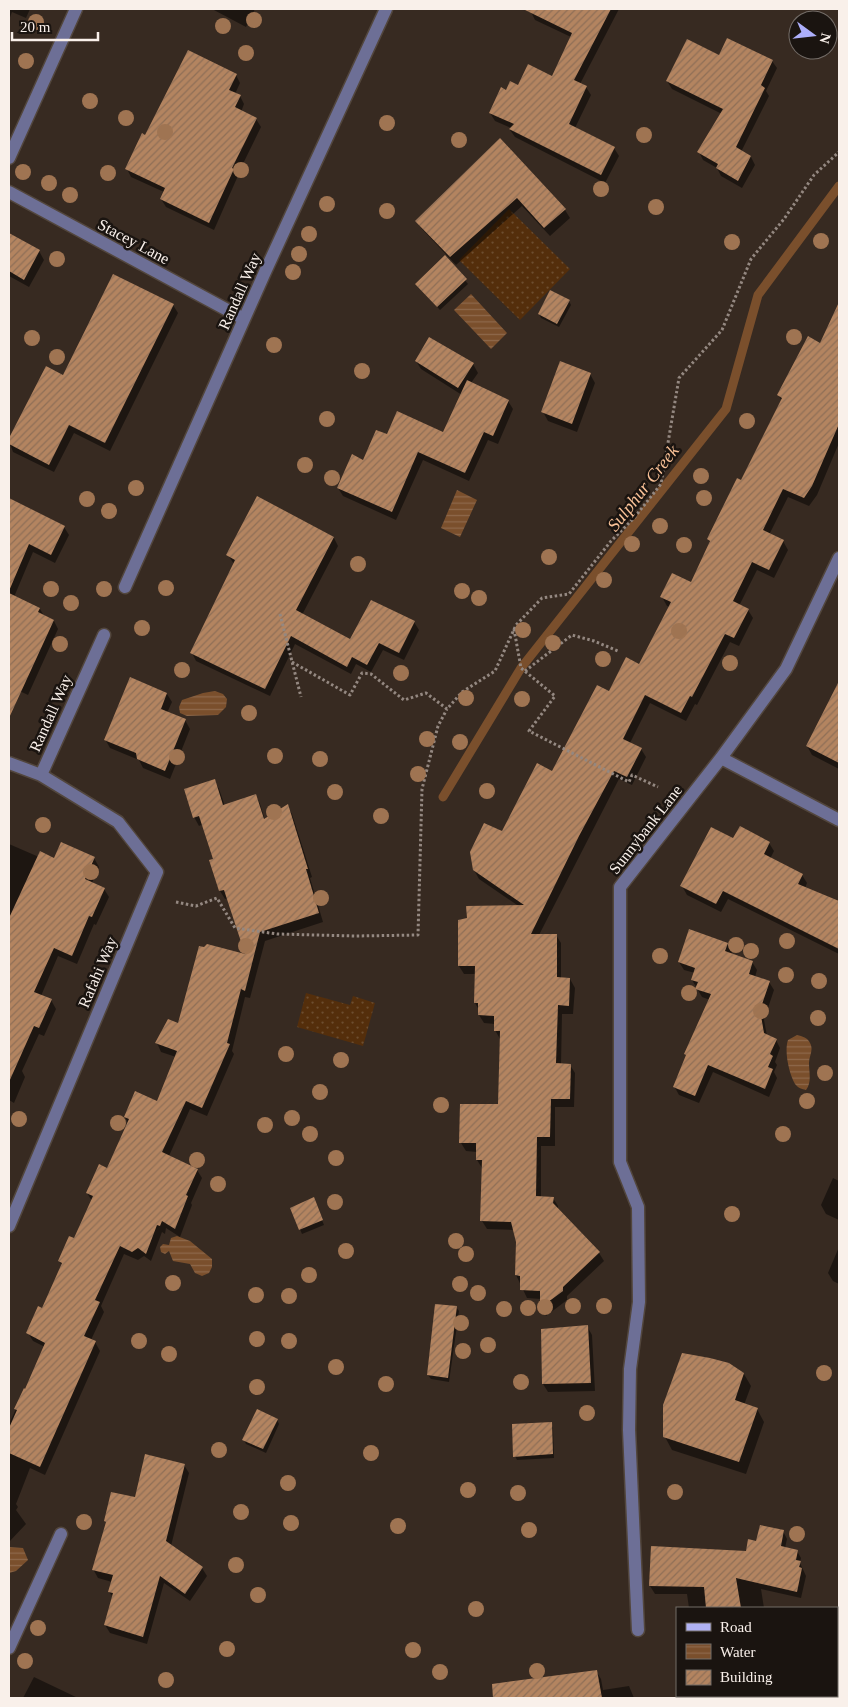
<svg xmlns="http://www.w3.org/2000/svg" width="848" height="1707" font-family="'Times New Roman',serif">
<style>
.garden{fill:url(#garden-dots)}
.water{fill:url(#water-rules)}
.shadow{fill:#0007}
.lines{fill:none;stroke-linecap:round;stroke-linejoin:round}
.stream{stroke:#7a4f2c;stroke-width:9}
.building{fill:url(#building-hatch)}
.minor-casing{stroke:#52463d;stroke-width:15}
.major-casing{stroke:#52463d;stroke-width:15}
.path{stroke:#948881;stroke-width:3;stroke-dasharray:2.5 2.5;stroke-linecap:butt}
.minor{stroke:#6d6f96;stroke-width:12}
.major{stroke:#b0b2f3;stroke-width:12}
.tree{fill:#9f7452}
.labels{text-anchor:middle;stroke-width:5;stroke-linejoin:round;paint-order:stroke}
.street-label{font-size:16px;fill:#f9f0ea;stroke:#1a1410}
.water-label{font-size:18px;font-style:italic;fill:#f9c197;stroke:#1a1410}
</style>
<defs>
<pattern id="garden-dots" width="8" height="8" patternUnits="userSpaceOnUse" patternTransform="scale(1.25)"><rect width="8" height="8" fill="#542e0b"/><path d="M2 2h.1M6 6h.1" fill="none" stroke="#6d4d2f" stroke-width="1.8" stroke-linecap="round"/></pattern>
<pattern id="water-rules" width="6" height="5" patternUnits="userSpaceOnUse" patternTransform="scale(1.25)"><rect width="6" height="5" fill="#7a4f2c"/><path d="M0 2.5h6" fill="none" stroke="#8e694b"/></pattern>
<pattern id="building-hatch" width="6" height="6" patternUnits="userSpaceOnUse" patternTransform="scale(1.25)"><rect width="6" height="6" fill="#b38460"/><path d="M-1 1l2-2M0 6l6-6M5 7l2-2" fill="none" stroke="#8f6f57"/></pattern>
</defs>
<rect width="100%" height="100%" fill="#372a21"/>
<path class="garden" d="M509,209L570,269L520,320L459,260Z
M306,993L350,1005L353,996L375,1003L363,1046L297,1027Z"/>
<path class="water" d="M471,294L507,333L491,349L454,310Z
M457,490L477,500L460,537L441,528Z
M215,691L223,694L227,699L226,707L218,715L187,716L180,713L179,707L182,700L203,693Z
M797,1035C802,1036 808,1038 810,1043C814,1050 809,1056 809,1063C809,1072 812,1082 806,1090C802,1089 798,1088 795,1084C789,1074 784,1051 788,1040Z
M177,1236L190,1241L212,1259V1267L209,1273L202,1276L195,1273L190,1264L173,1261L169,1251L165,1254L161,1252L160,1247L163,1244L169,1245L171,1238Z
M9,1547L23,1548L28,1560L16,1571L9,1573Z"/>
<path class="shadow" d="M9,9H30L26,18L12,12L9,20Z
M212,9H255L246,27Z
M532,9H619L580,84L586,87L591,95L575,128L614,148L619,156L605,183L515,137L510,130L511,128L495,121L490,113L506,91L553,78L571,37L535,20L531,12Z
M720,57L772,61L777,68L766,91L769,96L741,152L751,157L755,165L742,188L721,176L717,168L703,160L699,152L722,114L672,89L667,81Z
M236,75L240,83L235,94L240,96L244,104L241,112L256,119L261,127L237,176V178L214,230L166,207L161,199L164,192L131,177L127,169L146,137Z
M500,140L565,210L570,218L550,236L522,206L456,265L422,229L417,221Z
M9,235L39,251L44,260L29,287L9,276Z
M445,256L468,284L440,310L416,284Z
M569,301L571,305L559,327L541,318L539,314Z
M173,305L178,313L110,451L74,433L54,472L13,452L9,441L46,368L64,376Z
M835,315L839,316V443L817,495L809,506L788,497L769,535L783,541L788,550L774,578L757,570L739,606L748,610L753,618L739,646L730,642L697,705L695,704L686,721L650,703L630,743L641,749L646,757L632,785L619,779L539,935H556L561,943V979H570L575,988L573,1014H562L561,1065H570L575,1073L574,1107H555V1146H541V1197L553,1198L558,1206V1210L599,1253L604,1261L567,1296V1300L546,1316L542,1308L541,1299L527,1298L516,1275L518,1242L515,1230L487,1229L482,1221V1168L477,1160V1152L466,1151L461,1143L499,1105L500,1039L495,1030V1024L484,1023L479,1015V1010L475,1003L476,974H464L459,966L520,907L479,879L474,870L553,773L610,692L640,666L670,607L667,606L662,597L691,584L710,543L708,539L741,482L782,401L778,395L820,344Z
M430,338L473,364L478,373L471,383L508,401L513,409L498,444L488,440L469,481L423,460L396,520L343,496L338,488L388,436L444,434L462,395L421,369L416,361Z
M590,374L595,383L577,432L548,421L543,412Z
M9,499L64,527L69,535L55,563L33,552L14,597L40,609L44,616L54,621L58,629L28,695L9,686Z
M334,538L338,546L302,615L351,641L414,622L419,630L404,660L383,650L371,672L356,664L351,674L295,644L270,696L196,661L192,653L234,564L228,555Z
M839,683V769L812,755L807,746Z
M167,694L172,702L167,713L185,720L190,729L170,779L143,768L139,760L110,748L105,739Z
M214,780L219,789L225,806L256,796L260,804L265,820L287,806L292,814L312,877L310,878L323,922L265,941L250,998L245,997L232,1051L234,1054L207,1116L190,1109L169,1156L197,1170L202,1178L191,1203L192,1205L180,1237L166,1228L165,1234L162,1232L151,1261L144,1256L138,1260L124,1254L101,1306L104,1312L91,1340L95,1342L100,1351L45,1475L30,1468L16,1504L18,1507L16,1510L26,1524L9,1542V1424L45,1347L33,1341L28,1333L43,1310L62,1266L59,1261L74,1239L92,1201L87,1193L108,1170L128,1123L125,1117L158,1102L176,1057L161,1052L157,1043L179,1025L247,956L229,898L225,899L220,891L211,861L215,860L203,824L199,826L194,817Z
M733,840L769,843L774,851L770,859L802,875L807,883L805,888L839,902V954L728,899L721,912L687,895L682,886Z
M9,844L39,857L54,859L94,858L99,867L92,883L104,889L109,897L96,925L94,924L77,964L58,956L41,996L51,1000L56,1009L44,1036L39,1034L22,1071L25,1077L14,1103L9,1100V975L14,964L9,962Z
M727,944L732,952L731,955L752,962L757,970L755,977L769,982L774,990L764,1020L767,1036L776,1040L780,1048L775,1062L777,1065L774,1072L777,1078L769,1097L713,1072L699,1103L679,1095L674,1086L710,1000L702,997L692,980L695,973L684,970L679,962Z
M833,1178L839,1181V1220L826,1214L821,1205Z
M315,1203L324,1225L302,1234L291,1208Z
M839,1247V1284L833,1281L828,1273Z
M437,1305L456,1307L459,1311L449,1382L431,1379L428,1375Z
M587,1326L592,1335L595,1391L548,1392L543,1384L542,1330Z
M744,1374L751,1386L744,1405L757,1409L764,1422L746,1474L672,1450L665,1437Z
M277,1420L279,1424L266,1453L246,1444L244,1440Z
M551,1424L553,1428L554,1458L517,1460L515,1456Z
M184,1465L189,1473L171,1546L202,1568L207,1576L190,1601L164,1583L147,1644L110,1633L105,1625L113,1597L109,1592L112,1582L98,1578L93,1569L107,1524L105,1521Z
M783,1531L787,1539L785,1548L797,1551L801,1558L800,1563L806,1576L801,1598L761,1589L764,1608H689L687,1594H655L650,1586L652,1548L747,1552L757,1542Z
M596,1671L601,1679L603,1690L629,1686L634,1698H500L498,1685Z
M34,1677L78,1698H23Z
M700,1696H788V1698H700Z"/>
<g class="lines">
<path class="stream" d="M443,797L521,668L726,409L758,295L839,186"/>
</g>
<path class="building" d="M523,9H611L574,80L587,86L569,124L615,147L601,175L509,129L514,124L489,113L501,87L506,90L510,81L518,85L528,64L552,76L572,33Z
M727,38L773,60L761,85L765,88L736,147L751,156L738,181L716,168L718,164L697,152L723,109L666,81L687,39L719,55Z
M188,50L237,74L229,90L241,95L235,107L257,118L232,168L234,169L209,223L160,199L165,188L125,169L142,133L145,135Z
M500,138L566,209L544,228L517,198L450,257L415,221Z
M9,233L40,250L24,280L9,271Z
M445,255L467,279L437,307L415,284Z
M113,274L174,304L105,443L69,425L49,465L9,444V438L46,366L63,375Z
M550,290L570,300L557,324L538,314Z
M839,302V424L812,486L804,498L783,489L763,530L784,540L769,570L752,562L733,601L749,609L734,638L725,634L692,697L690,696L681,713L645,695L623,739L642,748L627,777L614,771L579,836L531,934H557V977L570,978L569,1006L558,1005L556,1063L571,1064L570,1099H551L550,1137H537L536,1196L554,1197L553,1203L600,1252L563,1287V1291L540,1308V1291L520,1290V1276L515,1275L516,1242L511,1222L480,1221L482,1160H476V1143H459L460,1104H498L500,1031H494V1016L478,1015V1003H474L475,966H458V920L467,918L466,906L524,905L473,870L470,852L484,823L502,831L537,763L552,771L597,685L609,691L626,657L639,664L671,602L660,597L672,573L691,582L710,541L707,539L737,478L741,480L782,398L777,395L808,336L820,343Z
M429,337L474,363L458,388L415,361Z
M560,361L591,373L572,424L541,412Z
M467,380L509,400L493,436L484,432L465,473L418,452L392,512L337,488L352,454L363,460L376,430L387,434L397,411L443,432Z
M257,496L334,537L296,610L350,639L371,600L415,621L399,653L379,643L367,665L352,657L347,667L291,636L265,689L190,653L235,560L226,555Z
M9,498L65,526L51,555L29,544L9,591Z
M9,593L40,608L38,612L54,620L9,718Z
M130,677L167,693L161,709L186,719L165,771L137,759L136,753L104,740Z
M839,681V763L806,746Z
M215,779L223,805L256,794L264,819L288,804L308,869H306L319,913L260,932L245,991L241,989L227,1043L230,1044L202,1108L186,1101L162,1152L198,1169L186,1195L188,1196L175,1229L162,1221L160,1226L157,1225L146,1254L138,1248L132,1252L120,1246L95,1300L100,1302L84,1336L96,1341L40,1467L9,1453V1428L17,1410L14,1409L24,1388L25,1389L45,1343L26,1333L38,1306L42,1308L62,1263L58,1261L69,1236L74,1238L93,1196L86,1193L99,1164L107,1168L129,1119L124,1117L135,1091L157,1101L177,1051L155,1043L168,1019L178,1023L199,946L204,947L207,944L245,954L224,890L219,891L209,860L213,859L199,816L193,818L184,789Z
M740,826L770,842L764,854L803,874L798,884L839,901V949L723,891L716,904L680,886L711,827L733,838Z
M61,842L95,857L85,879L105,888L92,917L89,916L72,956L54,948L34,992L52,999L39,1028L34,1026L9,1082V918L40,851L54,858Z
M689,929L728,943L725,951L753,961L749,974L770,981L760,1010L764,1033L777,1039L770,1054L773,1056L768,1067L773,1069L765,1089L708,1065L695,1096L673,1087L686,1055L684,1054L711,994L695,989L698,982L691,980L695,968L678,962Z
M314,1197L323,1220L299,1230L290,1208Z
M435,1304L457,1306L448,1378L427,1375Z
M588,1325L591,1383L542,1384L541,1329Z
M682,1353L710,1358L729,1363L744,1373L735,1400L758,1408L739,1462L663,1437V1405Z
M257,1409L278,1419L263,1449L242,1440Z
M552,1422L553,1454L513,1457L512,1424Z
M145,1454L185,1464L166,1541L203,1567L185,1594L160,1576L143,1637L104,1625L113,1593L108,1592L113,1575L92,1570L106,1522L104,1521L111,1492L135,1497Z
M760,1525L784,1530L781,1546L798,1550L796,1560L801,1561L799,1567L802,1568L797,1592L736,1578L741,1608H706L704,1587L649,1586L651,1546L746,1551L748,1539L756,1541Z
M597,1670L602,1698H493L492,1684Z"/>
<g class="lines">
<defs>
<path id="minor" d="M9,158L76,9
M9,192L244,319
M125,587L265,272L386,9
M721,758L839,820
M9,763L41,775L118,822L157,872L9,1226
M41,775L104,635
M638,1630L629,1430L630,1369L639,1302L638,1207L620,1162V887L721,758L786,669L839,558
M9,1648L61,1534"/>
<path id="major" d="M836,1698L839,1692"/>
</defs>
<use href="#minor" class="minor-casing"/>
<use href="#major" class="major-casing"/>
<path class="path" d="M280,614L301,697
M514,629L521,668L555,696L529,731L629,782L632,775L658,787
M292,662L350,695L362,673L371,674L404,700L426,693L447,709L462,692L495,671L516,625L542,598L569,594L611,541L634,518L661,484L679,378L722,330L751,259L784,219L814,175L839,152
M525,671L572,635L594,641L618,651
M176,902L196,906L217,898L235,928L277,934L356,936L418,935L422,789L438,726L447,709"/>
<use href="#minor" class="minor"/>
<use href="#major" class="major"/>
</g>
<g class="tree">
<circle cx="254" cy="20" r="8"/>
<circle cx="36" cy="22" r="8"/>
<circle cx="223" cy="26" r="8"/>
<circle cx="246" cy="53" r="8"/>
<circle cx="26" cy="61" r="8"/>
<circle cx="90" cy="101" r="8"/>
<circle cx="126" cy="118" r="8"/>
<circle cx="387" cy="123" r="8"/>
<circle cx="165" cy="132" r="8"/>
<circle cx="644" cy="135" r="8"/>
<circle cx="459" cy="140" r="8"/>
<circle cx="241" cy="170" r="8"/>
<circle cx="23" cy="172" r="8"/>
<circle cx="108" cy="173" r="8"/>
<circle cx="49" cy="183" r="8"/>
<circle cx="601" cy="189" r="8"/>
<circle cx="70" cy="195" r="8"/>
<circle cx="327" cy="204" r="8"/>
<circle cx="656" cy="207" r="8"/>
<circle cx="387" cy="211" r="8"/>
<circle cx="309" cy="234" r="8"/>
<circle cx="821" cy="241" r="8"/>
<circle cx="732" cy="242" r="8"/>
<circle cx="299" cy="254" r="8"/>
<circle cx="57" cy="259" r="8"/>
<circle cx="293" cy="272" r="8"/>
<circle cx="794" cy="337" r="8"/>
<circle cx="32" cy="338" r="8"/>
<circle cx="274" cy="345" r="8"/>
<circle cx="57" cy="357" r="8"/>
<circle cx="362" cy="371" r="8"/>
<circle cx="327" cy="419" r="8"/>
<circle cx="747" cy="421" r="8"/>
<circle cx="305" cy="465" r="8"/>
<circle cx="701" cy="476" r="8"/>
<circle cx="332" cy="478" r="8"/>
<circle cx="136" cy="488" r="8"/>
<circle cx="704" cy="498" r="8"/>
<circle cx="87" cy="499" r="8"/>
<circle cx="109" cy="511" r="8"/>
<circle cx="660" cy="526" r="8"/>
<circle cx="632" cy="544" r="8"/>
<circle cx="684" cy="545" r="8"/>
<circle cx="549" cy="557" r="8"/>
<circle cx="358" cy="564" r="8"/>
<circle cx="604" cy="580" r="8"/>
<circle cx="166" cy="588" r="8"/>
<circle cx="51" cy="589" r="8"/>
<circle cx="104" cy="589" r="8"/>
<circle cx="462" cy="591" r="8"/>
<circle cx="479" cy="598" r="8"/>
<circle cx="71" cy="603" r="8"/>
<circle cx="142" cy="628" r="8"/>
<circle cx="523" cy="630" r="8"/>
<circle cx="679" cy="631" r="8"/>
<circle cx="553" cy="643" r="8"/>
<circle cx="60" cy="644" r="8"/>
<circle cx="603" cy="659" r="8"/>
<circle cx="730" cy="663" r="8"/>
<circle cx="182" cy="670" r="8"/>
<circle cx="401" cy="673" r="8"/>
<circle cx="466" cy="698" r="8"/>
<circle cx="522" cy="699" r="8"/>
<circle cx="249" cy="713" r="8"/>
<circle cx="427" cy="739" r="8"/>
<circle cx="460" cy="742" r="8"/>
<circle cx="275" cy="756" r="8"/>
<circle cx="177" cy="757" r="8"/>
<circle cx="320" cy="759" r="8"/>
<circle cx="418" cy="774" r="8"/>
<circle cx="487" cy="791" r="8"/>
<circle cx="335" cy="792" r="8"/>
<circle cx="274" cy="812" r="8"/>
<circle cx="381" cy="816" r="8"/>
<circle cx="43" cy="825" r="8"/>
<circle cx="91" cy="872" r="8"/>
<circle cx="321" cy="898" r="8"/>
<circle cx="787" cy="941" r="8"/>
<circle cx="736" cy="945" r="8"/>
<circle cx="246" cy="946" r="8"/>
<circle cx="751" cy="951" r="8"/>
<circle cx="660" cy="956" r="8"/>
<circle cx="786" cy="975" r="8"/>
<circle cx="819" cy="981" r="8"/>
<circle cx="689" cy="993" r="8"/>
<circle cx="761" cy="1011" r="8"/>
<circle cx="818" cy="1018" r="8"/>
<circle cx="286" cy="1054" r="8"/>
<circle cx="341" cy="1060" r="8"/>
<circle cx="825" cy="1073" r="8"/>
<circle cx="320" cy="1092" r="8"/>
<circle cx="807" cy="1101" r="8"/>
<circle cx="441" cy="1105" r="8"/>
<circle cx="292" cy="1118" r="8"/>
<circle cx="19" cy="1119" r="8"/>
<circle cx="118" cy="1123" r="8"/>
<circle cx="265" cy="1125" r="8"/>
<circle cx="310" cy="1134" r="8"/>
<circle cx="783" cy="1134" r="8"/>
<circle cx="336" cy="1158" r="8"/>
<circle cx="197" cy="1160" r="8"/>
<circle cx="218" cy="1184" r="8"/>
<circle cx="335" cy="1202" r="8"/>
<circle cx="732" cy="1214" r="8"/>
<circle cx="456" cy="1241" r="8"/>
<circle cx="346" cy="1251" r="8"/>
<circle cx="466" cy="1254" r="8"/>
<circle cx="309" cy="1275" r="8"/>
<circle cx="173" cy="1283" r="8"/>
<circle cx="460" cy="1284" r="8"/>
<circle cx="478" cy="1293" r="8"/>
<circle cx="256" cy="1295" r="8"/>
<circle cx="289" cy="1296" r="8"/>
<circle cx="573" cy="1306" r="8"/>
<circle cx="604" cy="1306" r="8"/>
<circle cx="545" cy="1307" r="8"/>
<circle cx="528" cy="1308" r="8"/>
<circle cx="504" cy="1309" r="8"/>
<circle cx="461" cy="1323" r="8"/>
<circle cx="257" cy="1339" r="8"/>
<circle cx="139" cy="1341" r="8"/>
<circle cx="289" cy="1341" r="8"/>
<circle cx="488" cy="1345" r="8"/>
<circle cx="463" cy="1351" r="8"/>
<circle cx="169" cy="1354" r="8"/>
<circle cx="336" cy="1367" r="8"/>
<circle cx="824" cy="1373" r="8"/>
<circle cx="521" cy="1382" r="8"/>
<circle cx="386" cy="1384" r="8"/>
<circle cx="257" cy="1387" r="8"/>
<circle cx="587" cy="1413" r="8"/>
<circle cx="219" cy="1450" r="8"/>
<circle cx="371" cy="1453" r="8"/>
<circle cx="288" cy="1483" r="8"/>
<circle cx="468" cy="1490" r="8"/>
<circle cx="675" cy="1492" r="8"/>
<circle cx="518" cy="1493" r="8"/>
<circle cx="241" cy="1512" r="8"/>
<circle cx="84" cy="1522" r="8"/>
<circle cx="291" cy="1523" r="8"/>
<circle cx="398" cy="1526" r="8"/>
<circle cx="529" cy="1530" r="8"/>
<circle cx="797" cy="1534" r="8"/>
<circle cx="236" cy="1565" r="8"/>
<circle cx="258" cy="1595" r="8"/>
<circle cx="476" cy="1609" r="8"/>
<circle cx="38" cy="1628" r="8"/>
<circle cx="227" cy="1649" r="8"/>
<circle cx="413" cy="1650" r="8"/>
<circle cx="25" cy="1661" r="8"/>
<circle cx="537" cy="1671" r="8"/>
<circle cx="440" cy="1672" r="8"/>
<circle cx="166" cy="1680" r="8"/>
</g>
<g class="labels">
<g class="street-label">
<text transform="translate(134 241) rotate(28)" y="6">Stacey Lane</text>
<text transform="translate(239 291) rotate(-66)" y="6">Randall Way</text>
<text transform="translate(50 713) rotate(-66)" y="6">Randall Way</text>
<text transform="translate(645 829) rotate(-52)" y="6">Sunnybank Lane</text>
<text transform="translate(97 972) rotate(-67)" y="6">Rafahi Way</text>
</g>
<g class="water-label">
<text transform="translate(643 488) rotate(-52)" y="6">Sulphur Creek</text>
</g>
</g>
<rect width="848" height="1707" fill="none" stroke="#f9f0ea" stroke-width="20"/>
<rect x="676" y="1607" width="162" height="90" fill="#1a1410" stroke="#736c67"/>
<rect x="686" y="1623" width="25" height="8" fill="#b0b2f3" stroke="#736c67"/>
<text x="720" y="1632" font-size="15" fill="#f9f0ea">Road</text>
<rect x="686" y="1644" width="25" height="15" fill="url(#water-rules)" stroke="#736c67"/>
<text x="720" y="1657" font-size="15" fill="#f9f0ea">Water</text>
<rect x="686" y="1670" width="25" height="15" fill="url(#building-hatch)" stroke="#736c67"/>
<text x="720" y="1682" font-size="15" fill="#f9f0ea">Building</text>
<g transform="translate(813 35) rotate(105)"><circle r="24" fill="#1a1410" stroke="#736c67"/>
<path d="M0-4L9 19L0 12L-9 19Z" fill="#adaffb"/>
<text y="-8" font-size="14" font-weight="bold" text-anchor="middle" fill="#f9f0ea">N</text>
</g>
<path d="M12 32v8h86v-8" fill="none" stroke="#f9f0ea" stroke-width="2.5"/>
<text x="20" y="32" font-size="15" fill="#f9f0ea" stroke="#1a1410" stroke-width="4" paint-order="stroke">20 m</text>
</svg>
